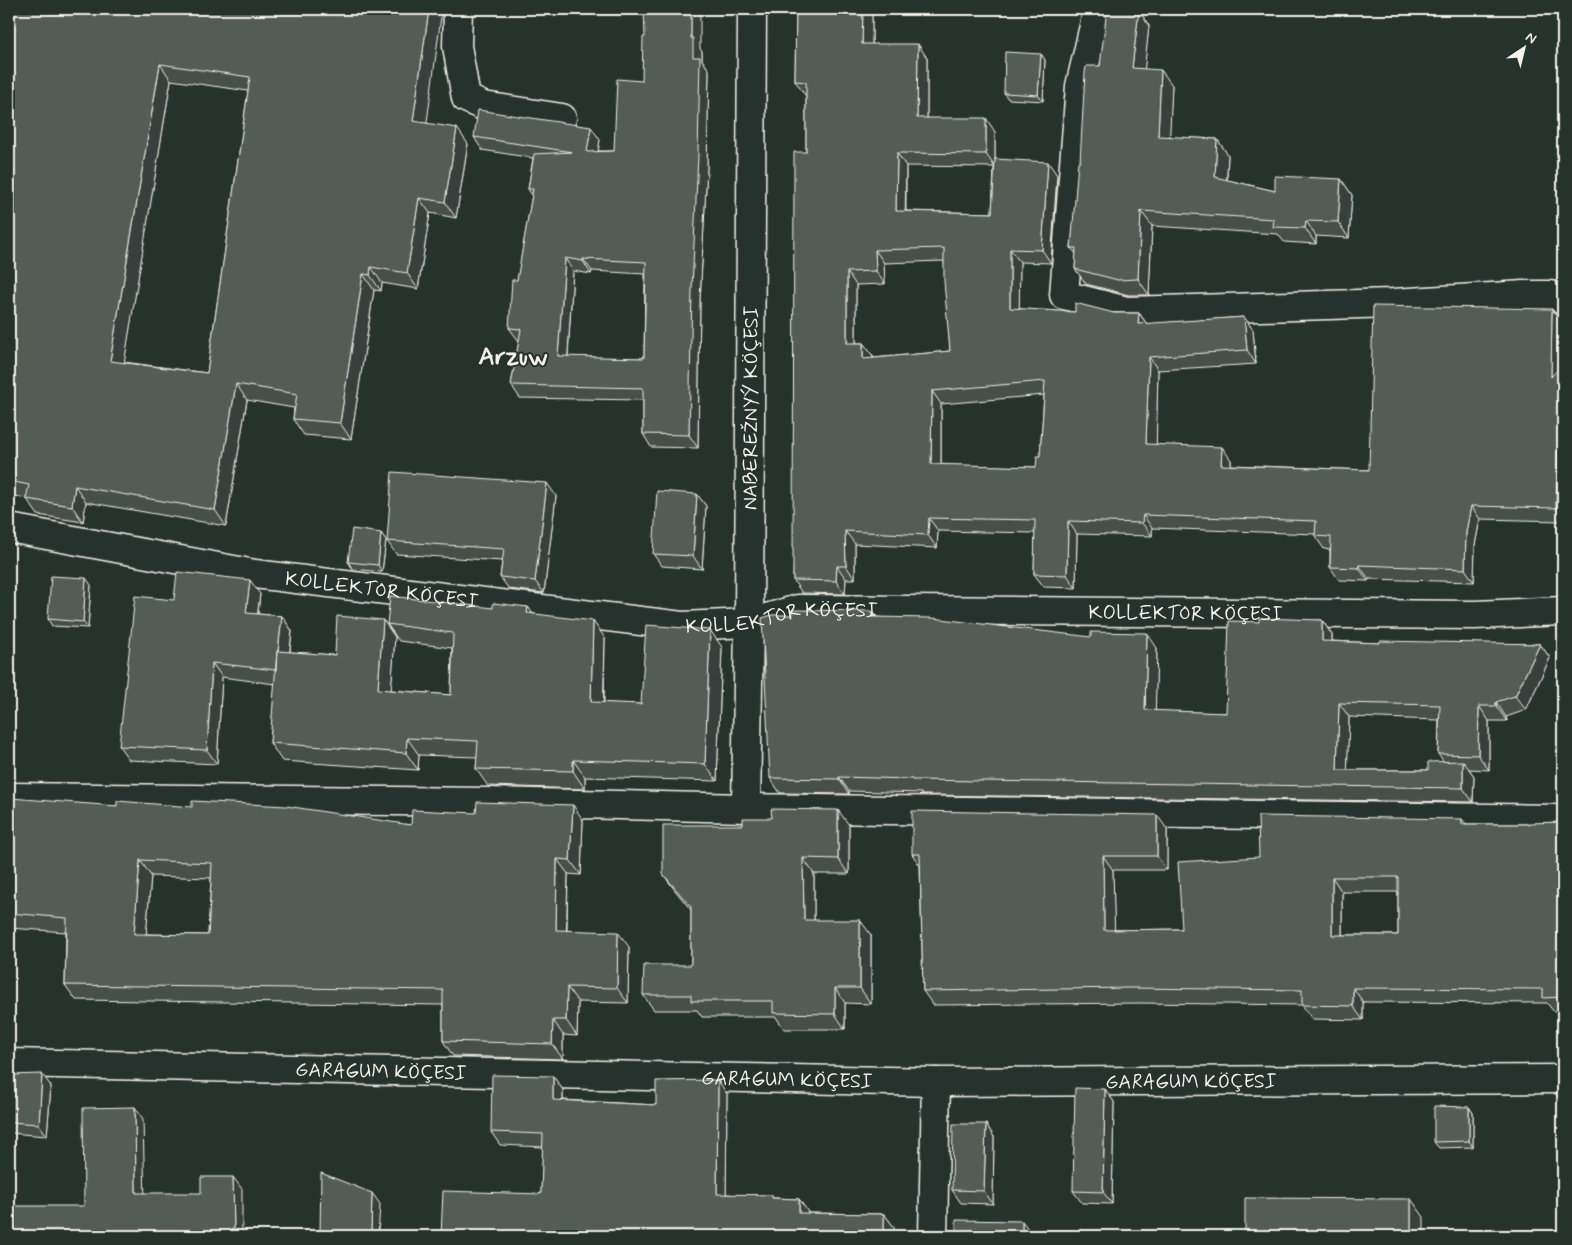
<svg xmlns="http://www.w3.org/2000/svg" width="1572" height="1245" font-family="Mynerve,sans-serif">
<style>
.lines{fill:none;stroke-linecap:round;stroke-linejoin:round}
.minor-casing{stroke:#f4f1e8;stroke-width:31}
.minor{stroke:#26332d;stroke-width:28}
.wall{fill:#474f49;stroke:#f4f1e8;fill-rule:evenodd}
.shaded-wall{fill:#39403c;stroke:#f4f1e8}
.building{fill:#525c55;stroke:#f4f1e8;fill-rule:evenodd}
.labels{text-anchor:middle;stroke-width:4;stroke-linejoin:round;paint-order:stroke}
.street-label{font-size:20px;fill:#f4f1e8;stroke:#26332d}
.district-label{font-size:25px;font-weight:bold;fill:#f4f1e8;stroke:#26332d}
</style>
<rect width="100%" height="100%" fill="#26332d"/>
<filter id="ink" filterUnits="userSpaceOnUse"><feTurbulence type="fractalNoise" baseFrequency=".02" numOctaves="2"/><feDisplacementMap in="SourceGraphic" scale="10" xChannelSelector="R" yChannelSelector="G"/><feConvolveMatrix kernelMatrix="1 2 1 2 8 2 1 2 1" color-interpolation-filters="sRGB"/></filter>
<g filter="url(#ink)">
<g class="lines">
<defs>
<g id="minor">
<path d="M458,9L457,46L466,98L483,106L562,118"/>
<path d="M1098,9L1080,86L1064,295L1127,311L1393,303L1524,295H1550L1563,300"/>
<path id="s1" d="M9,528L255,574L682,626L749,623L798,609L1475,615L1563,611"/>
<path d="M9,797L489,802L746,808L1563,819"/>
<path id="s2" d="M746,808L749,623L752,9"/>
<path id="s3" d="M9,1063L936,1082L1563,1079"/>
<path d="M933,1236L936,1082"/>
</g>
</defs>
<use href="#minor" class="minor-casing"/>
<use href="#minor" class="minor"/>
</g>
<path class="wall" d="M796,9H872V44L927,58V118L995,132V159L1057,175L1051,263L1020,262L1019,309L1075,312L1139,313L1147,324L1244,317L1253,330L1256,364L1158,370L1156,444L1231,460V465L1369,470L1552,309L1561,323V369L1563,373V521L1480,519L1475,545L1474,582L1369,579L1368,581L1339,580L1330,567V550L1324,549L1315,536V534L1152,528V536L1077,534L1076,588L1044,587L1034,574L1035,533L938,531L937,548L855,544V579H846L845,594L802,593L793,580L806,152V95H805L795,81ZM906,166L994,167L992,213L906,211ZM944,261L950,351L873,358V356L863,343H856V285L885,284L884,263ZM1044,395L1040,456L1036,467L941,465V404Z
M1139,10L1149,26L1144,69L1172,85L1169,137L1217,139L1228,155L1227,180L1275,191L1341,179L1352,195L1349,238L1316,236V244L1284,242L1278,234L1152,226L1149,295H1129L1086,284L1075,269L1076,254L1071,248L1080,162L1100,66Z
M9,11H16L427,123L468,144L456,218L430,213L418,289L382,283L381,291L374,290L351,439L304,435L293,419L294,408L247,400L226,526L86,502L83,522L38,515L26,498L9,495ZM171,80L248,91L207,373L124,362Z
M700,49L702,51V60L709,70L707,168L700,301L698,448L651,447L643,434V400L520,398L511,385L519,341L509,328L532,195L528,189L533,158L482,150L474,137L600,140L598,151H614L642,81ZM573,271L591,274L592,271L645,274L644,358L568,357Z
M1041,54L1045,60L1043,101L1008,99L1004,93Z
M697,494L706,506L702,569L662,566L653,554Z
M556,496L544,593L509,589L500,577L502,561L396,554L387,541Z
M381,533L386,540L382,572L353,569L348,562Z
M91,585L88,628L52,626L48,619Z
M260,594L258,614L282,616L292,631L290,652L335,655L383,620L395,637L391,690L451,695L452,648L399,641L387,624L493,608L528,607L532,613L605,638L604,703L641,704L722,647L717,781L585,777V789L488,786L476,769L477,757L419,755L418,770L282,761L270,743L275,684L222,677L217,764L129,760L119,746Z
M872,611L877,617L1157,648L1155,711L1226,713L1259,622L1322,620L1332,635V641L1380,643L1540,644L1550,658L1526,710L1506,717L1507,721H1489V770L1469,769L1474,776L1473,802L922,795L921,793L849,791V794L780,793L770,778ZM1349,717L1439,720L1438,754L1444,762L1428,770H1347Z
M117,806L411,825L583,820L581,875L568,874L567,931L629,947L628,1003L578,1002L577,1036L563,1035V1059L453,1056L443,1041V1005L76,1000L65,985L66,932L9,928V810ZM151,876L211,878L208,935L146,934Z
M772,818L849,825V874H814V920L871,935V1004L845,1003V1029H784L776,1017H702L697,1010H654L643,995L691,965V910L674,889L663,874L743,825Z
M1462,819L1466,824H1529L1563,822V1012H1554L1547,1003L1363,1002V1020L1312,1019L1302,1005L1140,1003L933,1005L923,991L920,866L912,854L1167,829V870H1113L1114,930L1182,929L1259,857ZM1342,892H1398V935H1342Z
M9,1075L51,1086L47,1136L9,1133Z
M553,1076L563,1090V1100L656,1105L727,1094L726,1194L775,1198L799,1199L808,1213L884,1214L894,1227L541,1194L543,1147L500,1145L491,1132Z
M1105,1089L1114,1102L1112,1204L1082,1203L1073,1191Z
M1469,1107L1473,1113V1147L1439,1148L1434,1142Z
M986,1124L994,1137L993,1204L961,1203L952,1190Z"/>
<path class="shaded-wall" d="M429,9H442L425,137L413,121Z
M691,9H700V49L702,51V60L709,70L707,168L700,301L698,448L689,435Z
M863,9H872V57L862,44Z
M1139,10L1149,26L1143,83L1132,68Z
M918,44L927,58V131L917,118Z
M1041,54L1045,60L1043,101L1038,95Z
M160,64L171,80L122,376L110,361Z
M1161,70L1172,85L1169,152L1158,136Z
M986,118L995,132V167L986,154Z
M591,127L600,140L596,164L587,152Z
M457,128L468,144L456,218L445,202Z
M1217,139L1228,155L1226,193L1215,177Z
M897,153L906,166L905,224L896,211Z
M1048,162L1057,175L1051,263L1042,250Z
M1341,179L1352,195L1349,238L1338,222Z
M419,198L430,213L418,289L407,273Z
M1141,211L1152,226L1149,295L1138,279Z
M1306,221L1316,236V244L1305,228Z
M1010,249L1020,262L1019,321L1010,308Z
M875,250L884,263L885,284L876,271Z
M565,258L573,271L567,369L558,356Z
M583,259L592,271L591,274L583,261Z
M371,267L382,283L381,291L370,275Z
M847,272L856,285V356L847,343Z
M363,274L374,290L351,439L340,423Z
M1552,309L1561,323V369L1563,373V518L1556,508L1551,377Z
M1139,313L1148,326L1138,324Z
M1244,317L1253,330L1256,364L1247,350Z
M863,343L873,356L872,372L863,359Z
M1149,357L1158,370L1156,457L1146,444Z
M236,384L247,400L226,526L215,510Z
M932,391L941,404V478L931,464Z
M1222,447L1231,460V478L1221,465Z
M547,483L556,496L544,593L535,581Z
M75,486L86,502L83,522L72,506Z
M697,494L706,506L702,569L693,556Z
M1471,506L1480,519L1475,545L1474,582L1465,569L1466,532Z
M1143,515L1152,528V536L1142,523Z
M929,518L938,531L937,548L928,535Z
M1068,521L1077,534L1076,588L1067,575Z
M845,531L855,544V579L846,566Z
M381,533L386,540L382,572L378,565Z
M1359,565L1369,579L1368,581L1359,568Z
M837,566L846,579L845,594L836,581Z
M86,578L91,585L88,628L83,622Z
M250,580L260,594L256,627L246,613Z
M528,607L540,624L527,613Z
M872,611L882,626L872,617Z
M282,616L292,631L286,685L276,670Z
M383,620L395,637L390,706L378,689Z
M1322,620L1332,635V656L1322,641Z
M593,621L605,638L603,719L591,702Z
M710,630L722,647L717,781L705,764Z
M1147,633L1157,648L1155,725L1145,710Z
M1540,644L1550,658L1526,710L1515,696Z
M212,663L222,677L217,764L207,750Z
M1496,702L1506,717L1507,721L1496,706Z
M1339,703L1349,717L1347,784L1337,770Z
M1479,706L1489,721V770L1478,755Z
M9,708L13,714L10,754L9,752Z
M407,738L419,755L418,770L406,753Z
M573,760L585,777V789L573,771Z
M1463,761L1474,776L1473,802L1463,788Z
M839,777L849,791V794L839,779Z
M573,805L583,820L581,875L570,860Z
M838,810L849,825V874L838,859Z
M1157,815L1167,829V870L1157,856Z
M1103,856L1113,870L1115,944L1104,930Z
M803,858L814,874V935L804,920Z
M557,859L568,874L566,946L556,930Z
M140,860L151,876L145,949L134,934Z
M1332,877L1342,892V950L1332,935Z
M860,920L871,935V1004L860,988Z
M618,932L629,947L628,1003L617,988Z
M567,987L578,1002L577,1036L566,1020Z
M835,988L845,1003V1029L835,1014Z
M1353,988L1363,1002V1020L1353,1006Z
M553,1020L563,1035V1059L552,1044Z
M42,1074L51,1086L47,1136L39,1124Z
M553,1076L563,1090V1113L553,1100Z
M718,1080L727,1094L726,1207L717,1194Z
M1105,1089L1114,1102L1112,1204L1103,1192Z
M135,1107L143,1119L145,1205L136,1193Z
M1469,1107L1473,1113V1147L1469,1141Z
M986,1124L994,1137L993,1204L984,1191Z
M233,1177L242,1189V1236H234Z
M372,1193L380,1204L378,1236H373L371,1231Z
M799,1199L808,1212V1226L799,1213Z
M1411,1199L1424,1217V1236H1411Z
M884,1214L894,1227V1236H884Z
M1022,1221L1031,1233V1236H1022Z"/>
<path class="building" d="M17,9H429L413,121L457,128L445,202L419,198L407,273L371,267L370,275L363,274L340,423L293,419L297,394L236,384L215,510L75,486L72,506L26,499L29,485L9,481V11H16ZM160,64L250,77L207,373L110,361Z
M644,9H691V38H693V57H700L698,155L692,289L689,435L643,434V388L511,385L521,329L509,328L512,280H517L533,189H528L534,154L572,152L474,137L478,110L591,127L587,152L614,151L617,79L642,81L643,37H645ZM565,258L583,261V259L646,262L644,358L558,356Z
M796,9H863L862,44H918L917,118H986V154L897,153L896,211L992,213L995,159L1048,162L1042,250L1010,249V308L1075,312V303L1114,313H1139L1138,324L1244,317L1247,350L1149,357L1146,444L1222,447L1221,465L1369,470L1373,306L1552,309L1551,377L1560,367L1556,508L1471,506L1466,532L1465,569L1359,565V568L1330,567L1331,537L1315,536L1316,521L1143,515L1142,523L1068,521L1067,575L1034,574L1035,520L929,518L928,535L845,531L846,566H837L836,581L793,580L794,152H806V82L795,81ZM944,248V281L950,351L863,359V343H847V272L876,271L875,250ZM1045,381L1040,456H1037L1036,467L931,464L932,391Z
M1107,9H1129L1139,10L1132,68L1161,70L1158,136L1217,139L1215,177L1275,191V176L1341,179L1338,222L1306,221L1305,228L1273,227L1274,219L1141,211L1138,279L1118,280L1075,269L1076,248H1071L1078,162H1080L1085,73L1086,66H1100Z
M1005,52L1041,54L1038,95L1004,93Z
M392,472L547,483L535,581L500,577L504,549L387,541Z
M657,491L697,494L693,556L653,554Z
M352,529L381,533L378,565L348,562Z
M177,572L250,580L246,613L282,616L278,651H277L276,670L212,663L207,750L119,746L135,596L174,600Z
M51,576L86,578L83,622L48,619Z
M390,596L493,608V603L528,607L527,613L593,621L591,702L641,704L646,625L710,630L705,764L573,760V771L476,769L478,741L407,738L406,753L270,743L277,651L335,655L337,616L383,620L378,689L451,695L453,633L387,624Z
M792,610L872,611V617L932,618L1091,637V632L1147,633L1145,710L1226,713L1229,621L1259,622V618L1322,620V641L1380,643V641L1540,644L1515,696L1496,702V706H1479L1478,755L1438,754L1440,705L1339,703L1337,770H1428V762L1463,761V788L912,780V779L839,777V779L770,778L762,618L772,615H792Z
M10,798L117,806V801L192,807V801L286,806L411,825L412,810L476,813L477,802L573,805L570,860L557,859L556,930L618,932L617,988L567,987L566,1020H553L552,1044L443,1041V990L65,985L67,918L9,913V810ZM140,860L212,863L208,935L134,934Z
M771,809L838,810V859L803,858L804,920H860V988H835V1014L773,1013V1001H691V995H643L644,965H691V907L663,874V825H743V818H772Z
M912,811L1157,815V856H1103L1104,930L1182,929L1178,862L1259,857L1258,816L1462,819V824H1529V823L1563,822V997L1543,998V989L1353,988V1006L1302,1005V990L1130,988L923,991L920,854H912ZM1332,877H1398V935H1332Z
M42,1074L39,1124L9,1122V1075Z
M492,1075L553,1076V1100L656,1105V1081L718,1080L717,1194L772,1195V1198L799,1199V1213L884,1214V1236H441L443,1191L541,1194L543,1134L491,1132Z
M1075,1088L1105,1089L1103,1192L1073,1191Z
M1434,1106L1469,1107V1141L1434,1142Z
M135,1107L136,1193H201V1177H233L234,1236H9V1206H84L83,1108Z
M953,1124H986L984,1191L952,1190Z
M321,1173L372,1193L371,1231H373V1236H320Z
M1245,1198L1411,1199V1236H1245Z
M956,1220L1022,1221V1236H956Z"/>
</g>
<g class="labels">
<g class="street-label">
<text dy="7" stroke="none"><textPath href="#s2" startOffset="400">NABEREŽNYÝ KÖÇESI</textPath></text>
<text dy="7" stroke="none"><textPath href="#s1" startOffset="378">KOLLEKTOR KÖÇESI</textPath></text>
<text dy="7" stroke="none"><textPath href="#s1" startOffset="1186">KOLLEKTOR KÖÇESI</textPath></text>
<text dy="7" stroke="none"><textPath href="#s1" startOffset="781">KOLLEKTOR KÖÇESI</textPath></text>
<text dy="7" stroke="none"><textPath href="#s3" startOffset="372">GARAGUM KÖÇESI</textPath></text>
<text dy="7" stroke="none"><textPath href="#s3" startOffset="778">GARAGUM KÖÇESI</textPath></text>
<text dy="7" stroke="none"><textPath href="#s3" startOffset="1182">GARAGUM KÖÇESI</textPath></text>
</g>
<g class="district-label">
<text x="513" y="364">Arzuw</text>
</g>
</g>
<rect width="1572" height="1245" fill="none" stroke="#26332d" stroke-width="30"/>
<rect x="15" y="15" width="1542" height="1215" fill="none" stroke="#f4f1e8" stroke-width="2" filter="url(#ink)"/>
<g transform="translate(1524 48) rotate(35)" stroke="#26332d" stroke-width="4" paint-order="stroke">
<path d="M0-4L9 19L0 12L-9 19Z" fill="#f4f1e8"/>
<text y="-8" font-size="14" font-weight="bold" text-anchor="middle" fill="#f4f1e8">N</text>
</g>
</svg>
